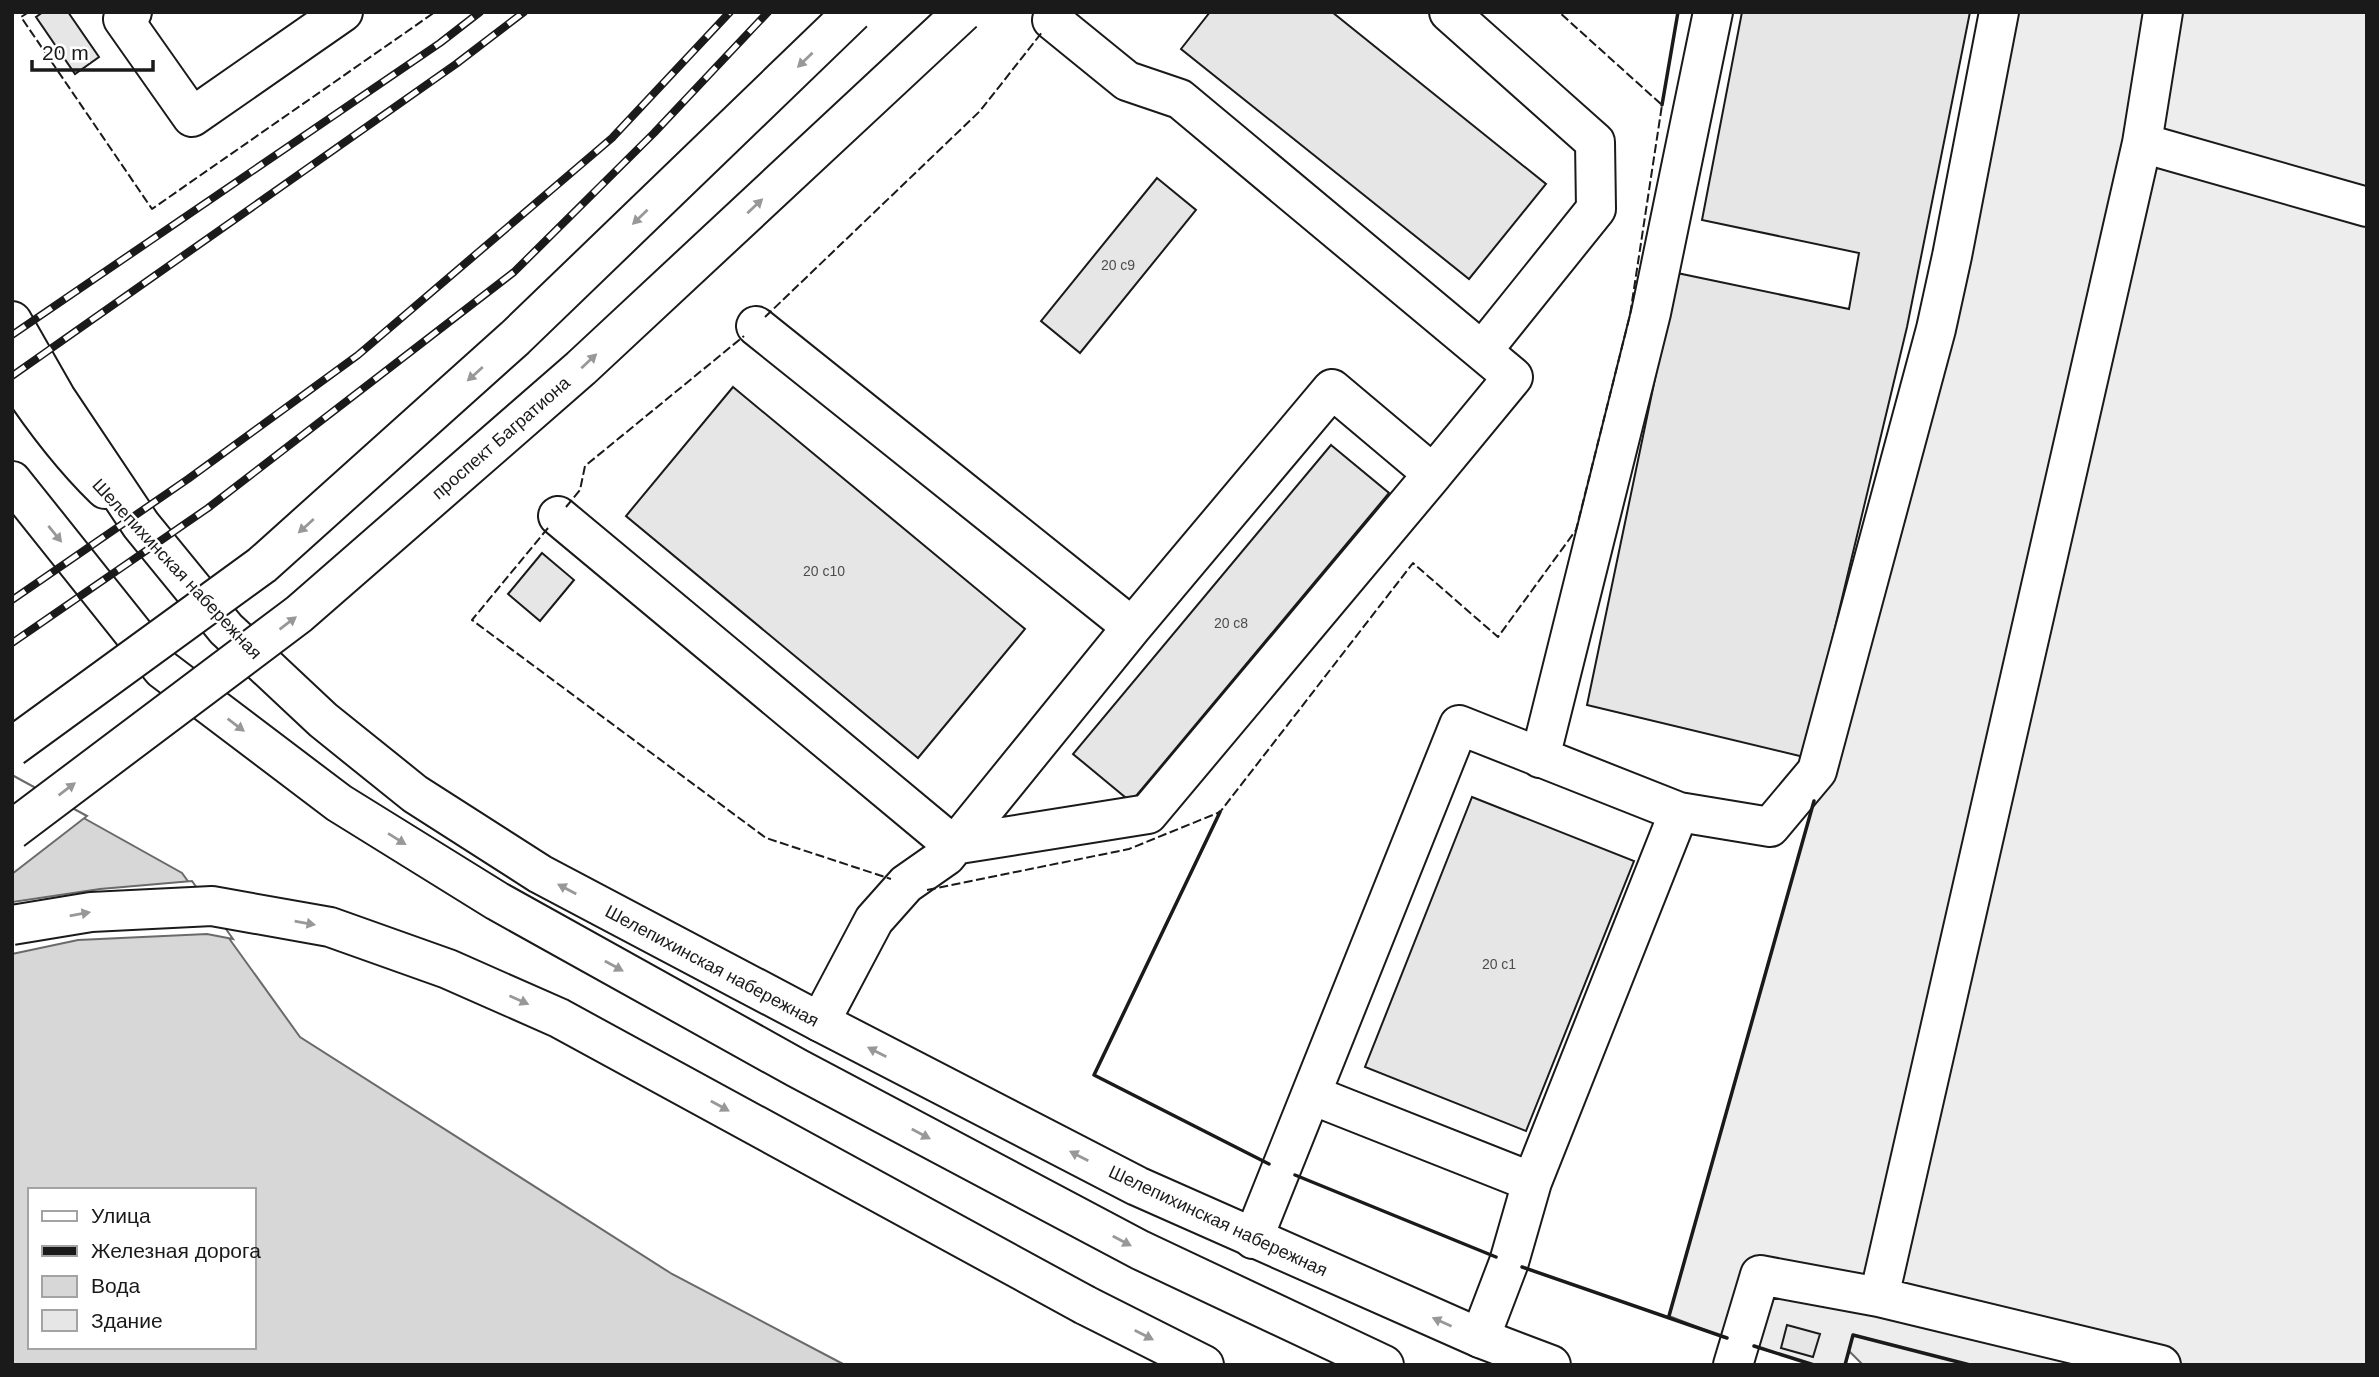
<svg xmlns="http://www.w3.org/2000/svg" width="2379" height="1377" font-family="Arial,sans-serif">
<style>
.built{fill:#ededed;stroke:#6a6a6a;stroke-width:2}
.water{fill:#d7d7d7;stroke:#6a6a6a;stroke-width:2;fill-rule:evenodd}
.pier{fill:#fff;stroke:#6a6a6a;stroke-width:2}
.building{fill:#e6e6e6;stroke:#1a1a1a;stroke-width:2}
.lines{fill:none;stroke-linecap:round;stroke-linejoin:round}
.minor-casing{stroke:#1a1a1a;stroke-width:42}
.major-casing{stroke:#1a1a1a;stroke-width:42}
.minor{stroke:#fff;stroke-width:38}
.major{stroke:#fff;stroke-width:38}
.rail-casing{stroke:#1a1a1a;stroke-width:8}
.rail{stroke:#fff;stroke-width:5;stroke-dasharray:16;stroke-linecap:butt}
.major-bridge-casing{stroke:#1a1a1a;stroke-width:42;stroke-linecap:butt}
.major-bridge{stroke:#fff;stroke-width:38}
.fence{stroke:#1a1a1a;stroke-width:2;stroke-dasharray:9 3.5;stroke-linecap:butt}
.wall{stroke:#1a1a1a;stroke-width:3.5}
.oneway{fill:#989898}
.labels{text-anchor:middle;stroke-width:5;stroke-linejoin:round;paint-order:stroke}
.number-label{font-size:14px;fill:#4d4d4d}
.street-label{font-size:18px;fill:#1a1a1a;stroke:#fff}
</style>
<rect width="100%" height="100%" fill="#fff"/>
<path class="built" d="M2018,12H2367V1365H1863L1849,1351L1845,1365H1814L1715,1334L1669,1316L1973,236Z"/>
<path class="water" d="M12,778L182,873L300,1037L672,1274L845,1365H12ZM30,1190H254V1347H30Z"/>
<path class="pier" d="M12,775L87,816L12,874Z
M192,881L233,939L207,934L78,940L12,954V902L100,889Z"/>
<path class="building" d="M43,12H68L99,57L75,74L36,17Z
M1210,12H1332L1546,184L1469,279L1181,49Z
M1742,12H1970L1907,327L1804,757L1587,705L1677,273L1849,309L1859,253L1702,220Z
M1157,178L1196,210L1080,353L1041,321Z
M733,387L1025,629L918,758L626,516Z
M1331,445L1389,493L1131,802L1073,754Z
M542,553L574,580L540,621L508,594Z
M1472,797L1634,861L1526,1131L1365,1067Z
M1787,1325L1820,1334L1813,1357L1781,1348Z"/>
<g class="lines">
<defs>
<path id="minor" d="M132,12L123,19L192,117L343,12
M1449,12L1595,142L1596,209L1482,351
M1052,20L1127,81L1180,99L1513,377L1433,474L1332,389L1132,627
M2142,143L2163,12
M756,326L1132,627L946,856L906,884L874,920L820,1022
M12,372C40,415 69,454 105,489
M12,481L162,669L339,803L497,901L797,1068L1140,1250L1384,1365
M558,516L953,845L1148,814L1433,474
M1540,758L1651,313L1713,12
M1679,812L1770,827L1817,771L1936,329L1952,256L1999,12
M1253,1239L1459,725L1679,812L1532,1182L1312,1095
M1879,1297L2142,143L2367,207
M1480,1338L1509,1262L1532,1182
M1733,1365L1760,1275L1879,1297L2161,1365"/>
<path id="major" d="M12,321L56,398L141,525L226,629L323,720L415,794L540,874L820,1022L1137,1186L1480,1338L1551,1365
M1085,1305L1204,1365"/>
</defs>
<use href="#minor" class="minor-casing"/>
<use href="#major" class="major-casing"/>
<use href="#minor" class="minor"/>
<use href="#major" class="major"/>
<defs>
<path id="rail" d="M12,335L440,43L480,12
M12,376L456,64L524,12
M12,600L188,479L358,355L612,138L730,12
M12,643L208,508L514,272L654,133L768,12"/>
</defs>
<use href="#rail" class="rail-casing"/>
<use href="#rail" class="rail"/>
<defs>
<path id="major-bridge" d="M12,747L262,565L515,338L853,12
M12,830L299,614L581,368L963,12
M12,925L91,912L212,906L330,927L448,969L559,1018L1085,1305"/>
</defs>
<use href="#major-bridge" class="major-bridge-casing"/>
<use href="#major-bridge" class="major-bridge"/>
<path class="fence" d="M29,12L21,17L152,209L435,12
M765,317L980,111L1043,31
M566,507L580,490L585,466L744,336
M548,528L472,620L766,838L891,879
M927,890L1129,849L1220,812L1413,563L1498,637L1576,530L1630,315L1662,105L1559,12"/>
<path class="wall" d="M1662,105L1678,12
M1220,812L1094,1075L1269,1164
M1295,1175L1496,1257
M1522,1267L1727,1338
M1669,1316L1814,801
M1754,1346L1814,1365
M1845,1365L1853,1335L1970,1365"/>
</g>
<defs><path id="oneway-solid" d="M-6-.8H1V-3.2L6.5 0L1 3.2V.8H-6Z" transform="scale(1.75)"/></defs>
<g class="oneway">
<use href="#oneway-solid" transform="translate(805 60) rotate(136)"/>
<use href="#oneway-solid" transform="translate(755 206) rotate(-43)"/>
<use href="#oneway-solid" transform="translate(640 217) rotate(136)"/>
<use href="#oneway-solid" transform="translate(589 361) rotate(-43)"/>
<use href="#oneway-solid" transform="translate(475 374) rotate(138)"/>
<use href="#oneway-solid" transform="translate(306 526) rotate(138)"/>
<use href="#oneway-solid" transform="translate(55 534) rotate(51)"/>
<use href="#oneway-solid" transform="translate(288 623) rotate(-37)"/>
<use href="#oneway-solid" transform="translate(236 725) rotate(37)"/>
<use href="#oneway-solid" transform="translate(67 789) rotate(-37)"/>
<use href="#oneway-solid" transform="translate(397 839) rotate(32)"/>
<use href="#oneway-solid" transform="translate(567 889) rotate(-152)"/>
<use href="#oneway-solid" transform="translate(80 914) rotate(-10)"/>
<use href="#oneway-solid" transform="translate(305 923) rotate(10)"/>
<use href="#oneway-solid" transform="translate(614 966) rotate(29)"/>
<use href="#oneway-solid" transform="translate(519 1000) rotate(24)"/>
<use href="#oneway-solid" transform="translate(877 1052) rotate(-153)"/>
<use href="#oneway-solid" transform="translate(720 1106) rotate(29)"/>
<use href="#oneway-solid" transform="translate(921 1134) rotate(28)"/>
<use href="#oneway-solid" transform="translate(1079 1156) rotate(-153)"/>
<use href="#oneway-solid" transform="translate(1122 1241) rotate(28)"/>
<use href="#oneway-solid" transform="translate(1442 1322) rotate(-156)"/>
<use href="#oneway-solid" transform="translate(1144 1335) rotate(27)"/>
</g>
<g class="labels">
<g class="number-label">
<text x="1118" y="270">20 с9</text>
<text x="824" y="576">20 с10</text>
<text x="1231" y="628">20 с8</text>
<text x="1499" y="969">20 с1</text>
</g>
<g class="street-label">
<text transform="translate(501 438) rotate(-41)" y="6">проспект Багратиона</text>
<text transform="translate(177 569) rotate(47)" y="6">Шелепихинская набережная</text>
<text transform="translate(712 966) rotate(28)" y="6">Шелепихинская набережная</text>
<text transform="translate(1218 1221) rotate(25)" y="6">Шелепихинская набережная</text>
</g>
</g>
<rect width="2379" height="1377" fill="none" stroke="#1a1a1a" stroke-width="28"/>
<rect x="28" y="1188" width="228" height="161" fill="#ffffff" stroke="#a3a3a3" stroke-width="2"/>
<rect x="42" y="1211" width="35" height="10" fill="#ffffff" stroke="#a3a3a3" stroke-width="2"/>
<text x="91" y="1223" font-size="21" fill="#1a1a1a">Улица</text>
<rect x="42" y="1246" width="35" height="10" fill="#1a1a1a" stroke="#a3a3a3" stroke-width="2"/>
<text x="91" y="1258" font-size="21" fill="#1a1a1a">Железная дорога</text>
<rect x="42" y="1276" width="35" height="21" fill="#d7d7d7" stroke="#a3a3a3" stroke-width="2"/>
<text x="91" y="1293" font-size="21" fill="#1a1a1a">Вода</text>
<rect x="42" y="1310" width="35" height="21" fill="#e6e6e6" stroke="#a3a3a3" stroke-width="2"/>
<text x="91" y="1328" font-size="21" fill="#1a1a1a">Здание</text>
<path d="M32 60v10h121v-10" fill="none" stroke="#1a1a1a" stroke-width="3.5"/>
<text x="42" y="60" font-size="21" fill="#1a1a1a" stroke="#ffffff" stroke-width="5" paint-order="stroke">20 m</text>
</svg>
